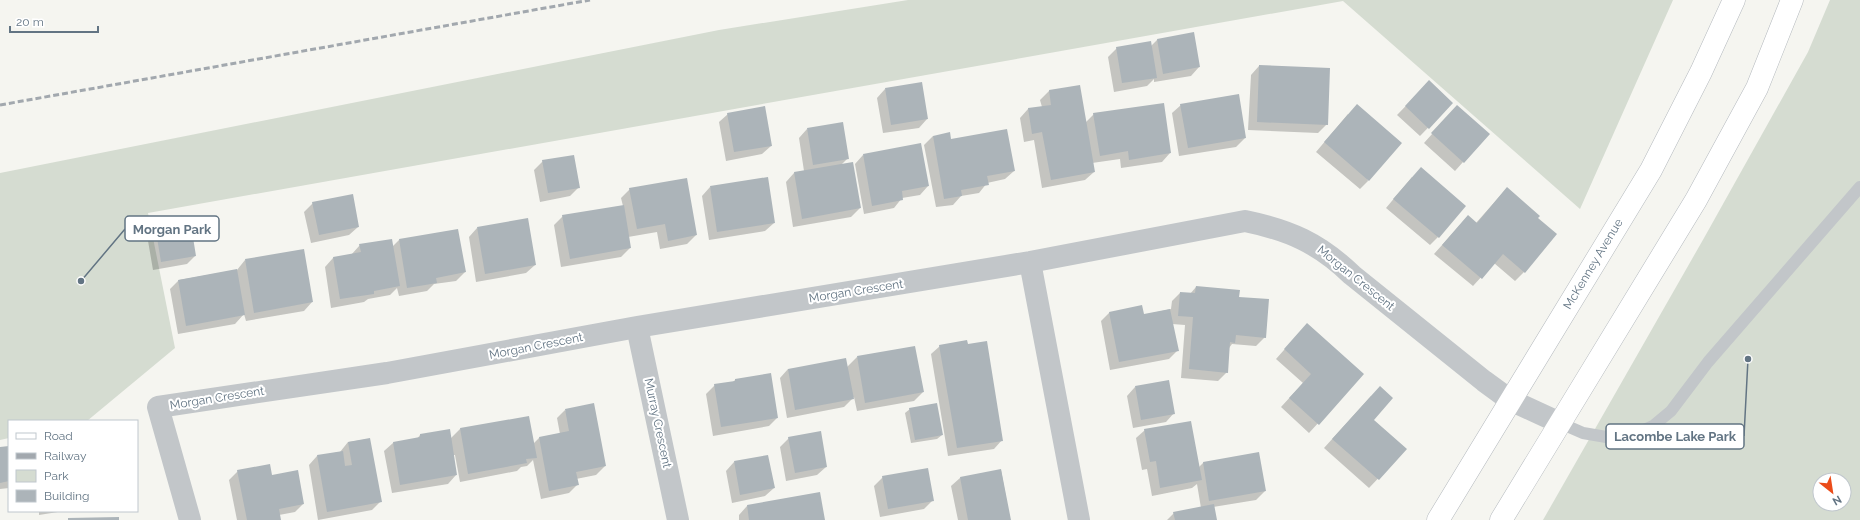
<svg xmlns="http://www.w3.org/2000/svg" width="1860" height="520" font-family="Raleway,sans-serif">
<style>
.green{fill:#d5dcd1;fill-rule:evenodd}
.shadow{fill:#0003}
.building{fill:#acb4b9}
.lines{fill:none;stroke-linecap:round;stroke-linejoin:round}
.secondary-casing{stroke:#b4b9be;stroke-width:23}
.lane{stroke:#c2c6c9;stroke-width:12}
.street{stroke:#c2c6c9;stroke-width:22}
.secondary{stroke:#fff;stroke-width:22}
.rail{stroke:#a2a8ae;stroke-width:3;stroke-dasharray:6 3;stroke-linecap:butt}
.labels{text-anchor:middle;stroke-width:4;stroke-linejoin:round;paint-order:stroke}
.street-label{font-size:12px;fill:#627483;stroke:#fff}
.leader{fill:none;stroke:#627483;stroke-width:1.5}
.callout-dot{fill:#627483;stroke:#fff;stroke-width:1.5}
.callout{fill:#fff;stroke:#627483;stroke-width:1.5}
.callout-label{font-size:13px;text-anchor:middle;font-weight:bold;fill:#627483}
</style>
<rect width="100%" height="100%" fill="#f5f5f0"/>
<path class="green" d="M908,0H1673L1580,209L1343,1L148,213L175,348L87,421H9V438L0,440V173L719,30Z
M1830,0H1860V520H1543L1704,238L1808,52ZM1820,480H1844V504H1820Z"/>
<path class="shadow" d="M1193,33L1199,67L1191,76L1154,82V79L1147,86L1114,92L1108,57L1117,48L1151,46L1157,40Z
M1259,66L1327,124L1318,133L1248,130L1251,75Z
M1429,82L1452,103L1420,136L1397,115Z
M1079,86L1085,123L1094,114L1163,104L1170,153L1162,162L1121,168L1120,159L1092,163L1094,172L1085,180L1042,188L1034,140L1024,142L1020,118L1028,109L1042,107L1040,100L1049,91Z
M885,89L927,119L919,128L883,133L877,98Z
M1181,105L1245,138L1236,147L1179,156L1172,113Z
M728,114L771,146L762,154L726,161L719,122Z
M1348,114L1368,181L1360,189L1316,152Z
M1449,115L1463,162L1455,171L1424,143Z
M807,129L848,158L841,165L860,208L851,217L793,227L786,182L794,173L804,171L799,138Z
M933,136L950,140L1014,171L1005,179L987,183L979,193L961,196L953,205L936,207L924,145Z
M863,155L928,186L920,195L902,198L894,208L864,214L855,164Z
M543,161L579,187L570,196L540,202L534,170Z
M1412,177L1438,237L1430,245L1386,208Z
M710,187L774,223L765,231L709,240L702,196Z
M1507,188L1524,272L1515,281L1494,263L1473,286L1434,254L1468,216L1476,223Z
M630,189L696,235L687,244L660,249L657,232L628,237L630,248L621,257L561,267L554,225L563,216L623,206L621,198Z
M313,203L358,227L349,235L311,243L304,212Z
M156,226L195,256L187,264L153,270L147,235Z
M477,228L535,265L526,273L476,282L469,237Z
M399,240L465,272L456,281L434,284L427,291L399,296L397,288L390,295L368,299L364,302L331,308L325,267L333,258L351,255L360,245L392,247Z
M245,260L312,302L304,311L246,321L244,314L235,324L178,334L170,289L179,280L237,270Z
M1196,287L1238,298L1265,337L1256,346L1232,344L1229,348L1227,372L1218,381L1181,378L1185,325L1172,324L1177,351L1169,359L1110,370L1101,321L1109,313L1143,315L1171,309L1172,301L1180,293L1190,294Z
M1299,333L1363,374L1309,433L1281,407L1303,383L1276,359Z
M967,345L1002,440L994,449L948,456L931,354L940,346Z
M857,357L923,392L914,401L857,411L854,397L844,407L787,418L780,378L788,369L847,367Z
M735,380L777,418L769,426L713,436L706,394L715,385L732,383Z
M1135,387L1174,413L1166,422L1133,428L1127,396Z
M1371,396L1373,420L1406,449L1369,488L1324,448Z
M910,409L942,435L937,439L911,443L905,413Z
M565,410L605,466L596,475L576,479L577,485L569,493L541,499L533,460L527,466L521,467L517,471L460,482L455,455H453L456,475L448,484L392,493L384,451L393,443L417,439L420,435L450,439L460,429L533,444L539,438L560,434L557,418Z
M1145,430L1199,467L1203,463L1258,453L1265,491L1256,500L1213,507L1216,520H1167L1174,513L1201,508L1197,484L1192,488L1152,496L1147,469L1142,470L1136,438Z
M789,438L826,467L817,475L786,481L780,447Z
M369,439L380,502L372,510L318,520L309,465L317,456L340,452L348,442Z
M9,447V488L0,489V449Z
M734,462L774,488L765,496L732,503L726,471Z
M1001,470L1010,520H958L951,486L960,478Z
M238,471L271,477L303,504L295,512L279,515L280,520H237L229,480Z
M883,477L932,501L924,509L880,517L874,486Z
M747,506L824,520H739V515Z
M39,511H64L39,515Z"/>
<path class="building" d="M1194,32L1200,67L1163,74L1157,39Z
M1151,41L1157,78L1122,83L1116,47Z
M1259,65L1330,68L1328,125L1257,122Z
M1429,80L1453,103L1429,129L1405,106Z
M922,82L928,119L891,125L885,88Z
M1080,85L1095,172L1051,180L1042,132L1032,134L1028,108L1051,105L1049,90Z
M1239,94L1246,138L1188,148L1180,104Z
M1164,103L1171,153L1129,160L1128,151L1100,156L1093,113Z
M1357,104L1402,143L1369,181L1324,142Z
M1457,105L1490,134L1464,163L1431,133Z
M765,106L772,146L734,152L727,113Z
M843,122L849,159L813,165L807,128Z
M1007,129L1015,171L987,176L989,185L961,190L962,196L944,199L933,136L950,132L951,139Z
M921,143L929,186L902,191L903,200L872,206L863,154Z
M574,155L580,188L548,193L542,160Z
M853,162L861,208L802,219L794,172Z
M1421,167L1466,206L1439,238L1393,199Z
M768,177L775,223L717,232L710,186Z
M687,178L697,235L668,241L665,224L637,229L629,188Z
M1507,187L1540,216L1538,218L1557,234L1525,273L1503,254L1482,279L1442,245L1468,215L1477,223Z
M353,194L359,227L319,235L312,202Z
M624,205L631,248L570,259L562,215Z
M528,218L536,265L485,274L477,227Z
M190,219L196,256L161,262L155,225Z
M458,229L466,272L436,278L437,283L407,288L399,239Z
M392,239L400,286L374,291V294L340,299L333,257L361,252L359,244Z
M304,249L313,302L254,313L245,259Z
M237,269L245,315L186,326L178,280Z
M1196,286L1240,290L1239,297L1269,299L1266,338L1236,335L1235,343L1230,342L1228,373L1189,369L1193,317L1178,316L1180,292L1195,293Z
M1142,305L1144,314L1170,309L1179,351L1119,362L1109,312Z
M1307,323L1364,374L1319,425L1289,398L1311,374L1284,349Z
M967,340L968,344L987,341L1003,441L957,448L939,345Z
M915,346L924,392L865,403L857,356Z
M846,358L854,399L795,410L788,369Z
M771,373L778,418L721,427L714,384L735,381V379Z
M1169,380L1175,414L1141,420L1135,386Z
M1380,386L1393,398L1374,420L1407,449L1379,480L1332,439Z
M594,403L606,466L576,472L579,485L549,491L539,437L569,431L565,409Z
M937,403L943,435L915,440L909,408Z
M529,416L537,458L526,459L527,463L468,474L460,428Z
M1191,421L1202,480L1160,488L1156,461L1150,462L1144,429Z
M450,429L457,475L400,485L393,442L420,437V434Z
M821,431L827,467L795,473L788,437Z
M370,438L382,502L327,512L317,455L343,451L345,466L352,465L348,442Z
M9,446V481L0,483V447Z
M1259,452L1266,491L1209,501L1203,462Z
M768,455L775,488L740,495L734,461Z
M270,464L272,475L298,470L304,504L279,509L281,520H247L237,470Z
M928,468L934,501L888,509L882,476Z
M1001,469L1011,520H968L960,477Z
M820,492L825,520H749L747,505Z
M1214,504L1217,520H1175L1173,512Z
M119,517V520H68V518Z"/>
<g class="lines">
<defs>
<path id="secondary" d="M1438,520L1651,170L1701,72L1734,0
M1501,520L1696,200L1757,88L1792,0"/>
</defs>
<use href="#secondary" class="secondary-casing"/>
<path class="lane" d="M1560,423L1583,433L1612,438L1629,437L1653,426L1671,411L1708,362L1860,187"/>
<path class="street" d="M1030,262L1079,520
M637,327L678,520
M190,520L158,407L387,373L637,327L1030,262L1245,221C1289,230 1319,243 1352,275L1484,381L1510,400L1560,423"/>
<use href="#secondary" class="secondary"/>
<path class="rail" d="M0,105L590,0"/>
</g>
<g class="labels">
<g class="street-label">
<text transform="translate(1593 264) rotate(-59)" y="4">McKenney Avenue</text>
<text transform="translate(1356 278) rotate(39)" y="4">Morgan Crescent</text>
<text transform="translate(856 291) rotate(-9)" y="4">Morgan Crescent</text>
<text transform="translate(536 346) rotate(-11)" y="4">Morgan Crescent</text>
<text transform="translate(217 398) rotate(-9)" y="4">Morgan Crescent</text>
<text transform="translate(658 423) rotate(78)" y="4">Murray Crescent</text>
</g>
</g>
<path class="leader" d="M81 281L125 229M1748 359L1744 436"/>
<g class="callout-dot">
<circle cx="81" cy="281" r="4"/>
<circle cx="1748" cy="359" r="4"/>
</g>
<g class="callout">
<rect x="125" y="216" width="94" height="25" rx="4"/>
<rect x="1606" y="424" width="138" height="25" rx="4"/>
</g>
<g class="callout-label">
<text x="172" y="234">Morgan Park</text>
<text x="1675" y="441">Lacombe Lake Park</text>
</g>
<rect x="8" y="420" width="130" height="92" fill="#ffffff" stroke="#c0c7cd"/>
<rect x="16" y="433" width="20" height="6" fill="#ffffff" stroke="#c0c7cd"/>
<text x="44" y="440" font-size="12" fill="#627483">Road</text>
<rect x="16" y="453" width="20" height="6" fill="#a2a8ae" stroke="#c0c7cd"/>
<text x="44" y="460" font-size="12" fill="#627483">Railway</text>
<rect x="16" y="470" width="20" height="12" fill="#d5dcd1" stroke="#c0c7cd"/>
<text x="44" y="480" font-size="12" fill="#627483">Park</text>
<rect x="16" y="490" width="20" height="12" fill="#acb4b9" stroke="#c0c7cd"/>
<text x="44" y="500" font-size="12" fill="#627483">Building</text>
<g transform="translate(1832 492) rotate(150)"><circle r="19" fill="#ffffff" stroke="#c0c7cd"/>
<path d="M0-3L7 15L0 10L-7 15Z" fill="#eb4c1a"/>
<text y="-6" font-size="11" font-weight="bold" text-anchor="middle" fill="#627483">N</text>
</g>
<path d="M10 26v6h88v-6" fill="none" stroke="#627483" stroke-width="2"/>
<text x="16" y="26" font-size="12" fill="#627483" stroke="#ffffff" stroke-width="3" paint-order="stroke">20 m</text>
</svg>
